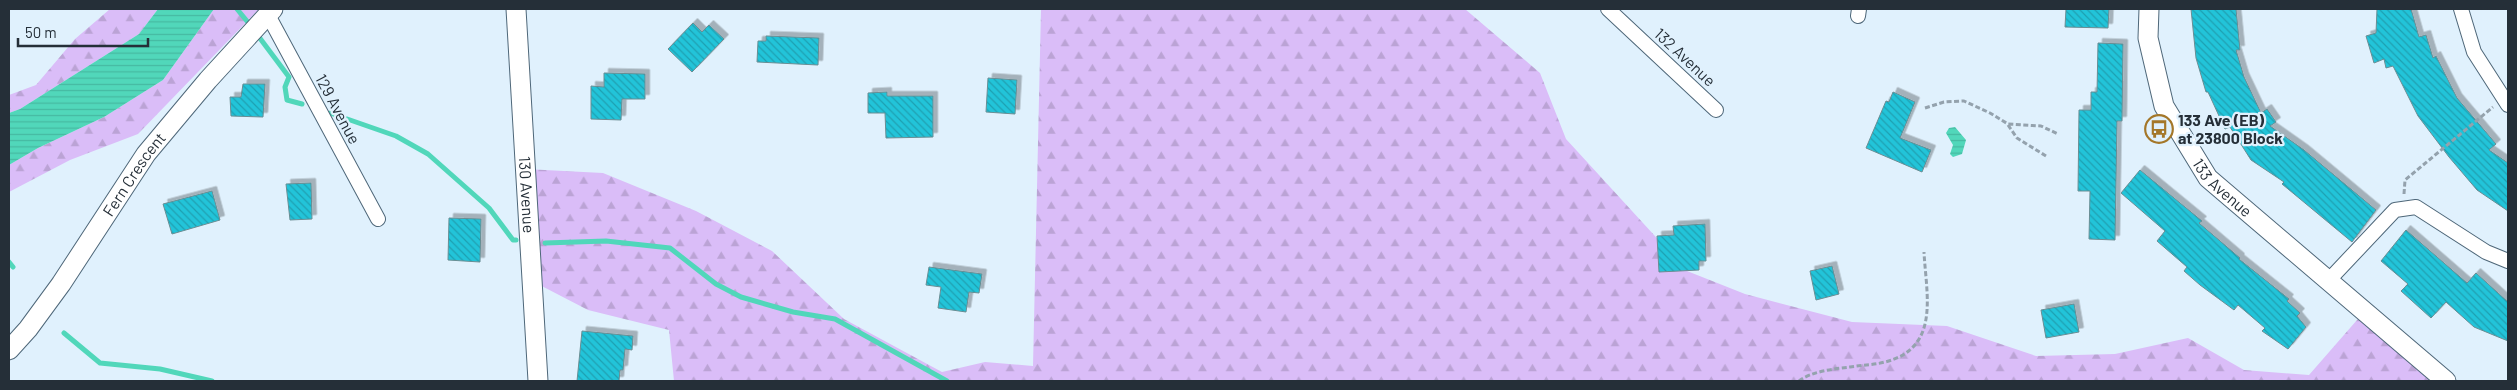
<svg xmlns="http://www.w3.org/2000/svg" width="2517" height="390" font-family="Barlow,sans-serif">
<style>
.forest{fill:url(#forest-firs)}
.water{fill:url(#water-rules)}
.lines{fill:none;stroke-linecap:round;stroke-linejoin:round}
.stream{stroke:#51d7ba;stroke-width:5}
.building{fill:url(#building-back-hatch);stroke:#698d93;filter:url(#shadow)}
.street-casing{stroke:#4e6779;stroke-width:16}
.secondary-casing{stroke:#4e6779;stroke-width:21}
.path{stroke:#94a2ad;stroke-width:3;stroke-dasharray:5 2.5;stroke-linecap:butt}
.street{stroke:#fff;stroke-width:14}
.secondary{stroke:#fff;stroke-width:19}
.labels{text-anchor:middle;stroke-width:4.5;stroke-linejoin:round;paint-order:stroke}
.street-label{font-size:16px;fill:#252f38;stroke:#e0f1fd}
.poi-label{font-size:16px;font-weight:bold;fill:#252f38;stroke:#e0f1fd;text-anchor:start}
</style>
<defs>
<pattern id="forest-firs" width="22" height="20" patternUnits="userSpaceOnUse" patternTransform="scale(1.25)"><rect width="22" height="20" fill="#dabdf8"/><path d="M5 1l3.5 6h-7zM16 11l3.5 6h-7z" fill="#bba3d5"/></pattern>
<pattern id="water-rules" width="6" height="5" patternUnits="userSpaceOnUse" patternTransform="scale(1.25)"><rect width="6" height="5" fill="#51d7ba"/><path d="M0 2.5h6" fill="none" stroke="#46b9a1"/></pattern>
<pattern id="building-back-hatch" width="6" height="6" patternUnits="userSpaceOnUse" patternTransform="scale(1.25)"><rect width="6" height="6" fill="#23c4d9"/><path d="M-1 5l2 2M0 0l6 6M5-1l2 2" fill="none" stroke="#1ea0b1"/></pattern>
<filter id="shadow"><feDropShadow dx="4.5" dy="-4.5" stdDeviation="0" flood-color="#0004"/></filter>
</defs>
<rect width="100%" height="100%" fill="#e0f1fd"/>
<path class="forest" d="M110,9H158L139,34L20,109L9,113V95L36,85L75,39Z
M214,9H259L138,134L70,160L9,192V165L38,148L104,117L163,80Z
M1041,9H1465L1540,73L1566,139L1687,271L1745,294L1852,322L1947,326L2036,356L2115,354L2188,338L2244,370L2309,375L2364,312L2446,381H674L669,330L588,310L532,281L525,169L603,173L696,211L772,251L844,319L942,372L985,362L1033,366Z"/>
<path class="water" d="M158,9H214L163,80L104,117L38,148L9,165V113L20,109L139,34Z
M1955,127L1966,140L1962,154L1953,157L1950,154L1953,145L1946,133L1949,128Z"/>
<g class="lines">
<path class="stream" d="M237,9L251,26
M256,33L289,77L285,87L287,100L302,104
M330,113L396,136L428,154L489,208L513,240H516
M545,243L606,241L670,248L716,284L741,297L793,312L835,319L947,381
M9,262L13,267
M64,333L100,363L160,369L212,381"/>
</g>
<path class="building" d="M2066,9H2109L2108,28L2065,27Z
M2191,9H2236L2240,50H2236L2244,77L2261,113L2267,109L2276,122L2270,126L2304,150L2376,210L2352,242L2282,184L2284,182L2251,160L2230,127L2225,129L2208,92H2206L2196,58Z
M2377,9H2411L2419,37L2426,35L2433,58L2436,56L2457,98L2496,144L2489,150L2508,163V211L2477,190L2449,157L2418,116L2393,66L2386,68L2384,59L2374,63L2366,36L2376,33Z
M693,23L702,32L709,25L724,39L692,72L668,49Z
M766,36L819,38L818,65L757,62L758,41H766Z
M2098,43L2123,44L2122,121H2117L2115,240L2089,239L2090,191H2078L2079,110H2091V92H2097Z
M604,73L645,74V99H622L621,120L591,119V86L604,87Z
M988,78L1017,80L1015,114L986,112Z
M243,84H265L263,117L231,116L230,97H241Z
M887,92V96H933V137L886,138L885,113H868V93Z
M1893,92L1915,102L1900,138L1931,150L1922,172L1866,148L1886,101L1889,102Z
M2140,170L2202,221L2199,223L2240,258L2239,259L2289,299L2287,301L2300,313L2297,316L2306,327L2288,349L2262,331L2265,328L2238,305L2234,310L2200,285L2184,271L2187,267L2157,241L2165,231L2121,193Z
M311,183L312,219L290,220L286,184Z
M212,191L220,220L172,234L163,204Z
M449,218L481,219L480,262L448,260Z
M1705,224L1706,261H1699V270L1659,272L1657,236L1674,235L1673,226Z
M2406,230L2467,283L2476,273L2508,302V341L2474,327L2446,302L2431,318L2401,291L2408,284L2381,261Z
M1832,266L1839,294L1816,300L1810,271Z
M929,267L982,274L979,293L969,292L966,312L938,308L941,287L926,285Z
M2074,304L2079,332L2046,338L2041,310Z
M582,331L633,336L632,350L625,349L623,370H620L619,381H577Z"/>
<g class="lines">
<defs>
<path id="street" d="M1608,9L1716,110
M2461,9L2474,52L2508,105
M268,15L378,219
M1858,16L1859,9
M2328,281L2395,210L2416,207L2486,252L2508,261"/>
<g id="secondary">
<path id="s1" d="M516,9L538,381"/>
<path id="s2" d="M2149,9L2148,38L2164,106L2208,178L2446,381"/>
<path id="s3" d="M9,350L28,329L61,284L146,154L208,80L273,9"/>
</g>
</defs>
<use href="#street" class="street-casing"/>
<use href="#secondary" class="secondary-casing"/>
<path class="path" d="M1925,108L1944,102L1964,101L1990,113L2008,124L2041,126L2058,134
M2008,125L2017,138L2046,156
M2404,194L2405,180L2493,107
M1799,381C1812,371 1834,369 1850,367C1862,365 1874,365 1885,362C1941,348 1926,294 1924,252"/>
<use href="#street" class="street"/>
<use href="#secondary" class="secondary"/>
</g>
<defs>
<symbol id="bus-ring" viewBox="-11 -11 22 22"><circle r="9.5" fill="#e0f1fd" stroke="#a47729" stroke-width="1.5"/><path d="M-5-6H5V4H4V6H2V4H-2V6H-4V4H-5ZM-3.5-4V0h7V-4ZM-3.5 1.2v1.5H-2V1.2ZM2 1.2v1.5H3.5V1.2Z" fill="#a47729"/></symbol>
</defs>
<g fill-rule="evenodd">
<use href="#bus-ring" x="2143" y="113" width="32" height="32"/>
</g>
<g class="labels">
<g class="street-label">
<text transform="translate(1685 57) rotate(43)" y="6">132 Avenue</text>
<text transform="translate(338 109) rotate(62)" y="6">129 Avenue</text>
<text dy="6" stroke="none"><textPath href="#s3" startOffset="216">Fern Crescent</textPath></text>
<text dy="6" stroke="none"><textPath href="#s2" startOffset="200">133 Avenue</textPath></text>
<text dy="6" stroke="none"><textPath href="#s1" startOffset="186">130 Avenue</textPath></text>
</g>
<g class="poi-label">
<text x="2178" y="126">133 Ave (EB)<tspan x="2178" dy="18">at 23800 Block</tspan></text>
</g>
</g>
<rect width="2517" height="390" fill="none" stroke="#252f38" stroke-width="20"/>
<path d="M18 38v8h130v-8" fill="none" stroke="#252f38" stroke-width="2.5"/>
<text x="25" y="38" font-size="15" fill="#252f38" stroke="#e0f1fd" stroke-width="4" paint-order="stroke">50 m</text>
</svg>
